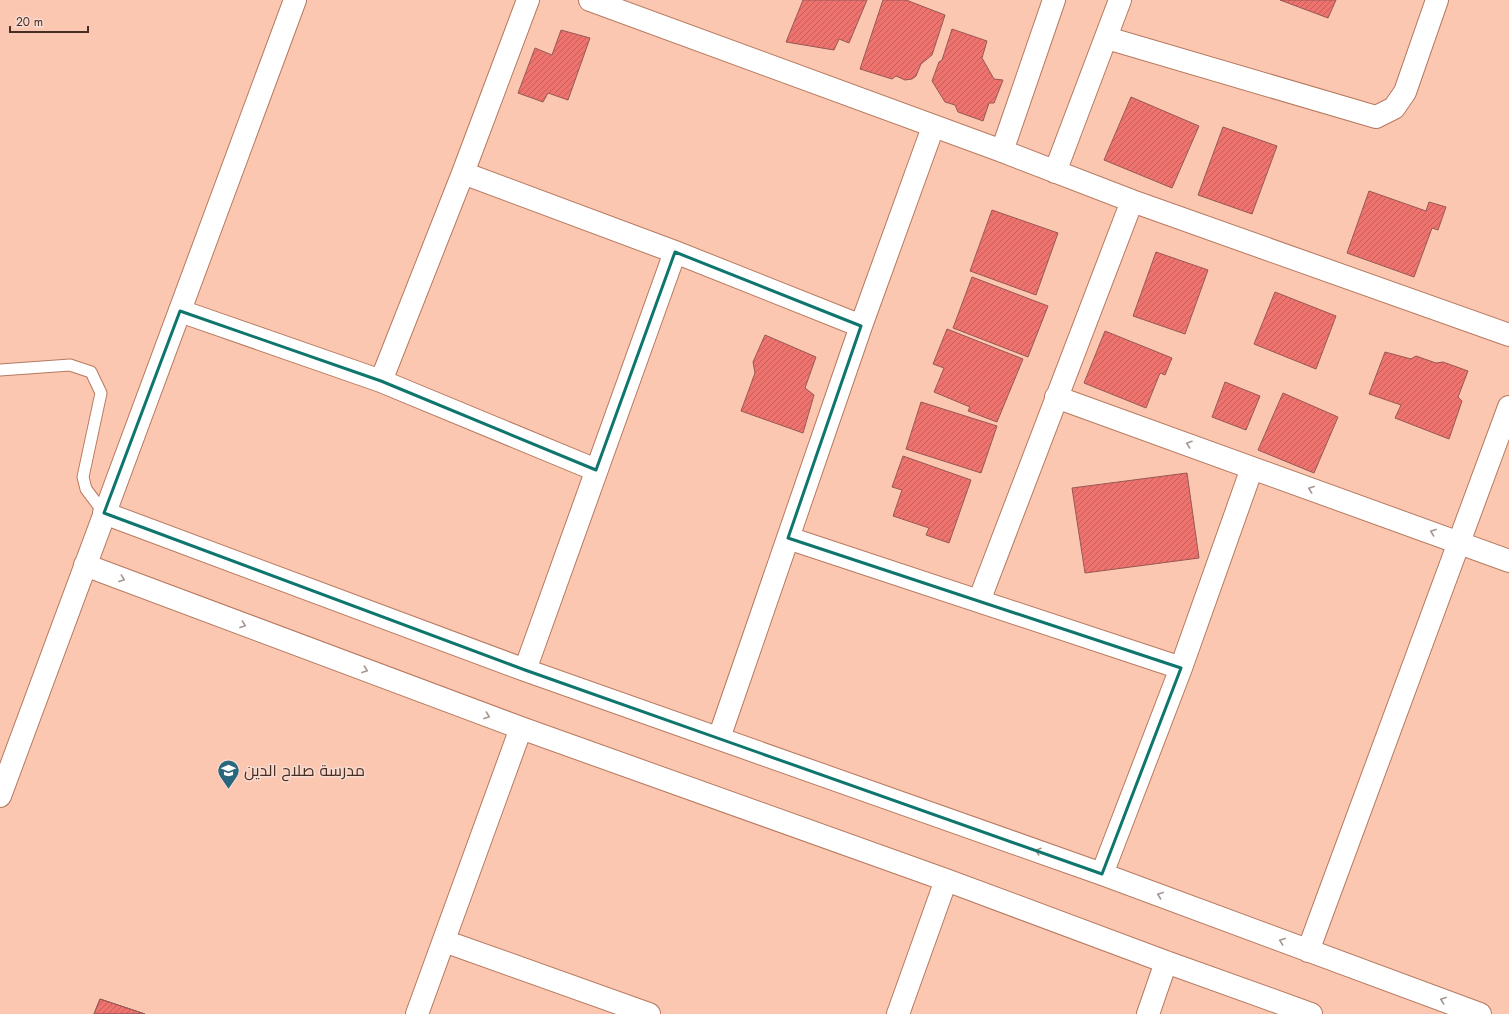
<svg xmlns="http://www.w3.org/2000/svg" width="1509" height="1014" font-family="Jost,Cairo,sans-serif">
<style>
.building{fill:url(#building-hatch);stroke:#985854}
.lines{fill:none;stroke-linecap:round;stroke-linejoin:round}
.service-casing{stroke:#b6795f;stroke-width:13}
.minor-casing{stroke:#b6795f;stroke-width:24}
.tertiary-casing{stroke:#b6795f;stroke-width:24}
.service{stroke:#fff;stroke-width:11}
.minor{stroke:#fff;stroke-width:22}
.tertiary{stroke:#fff;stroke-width:22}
.oneway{stroke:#a39690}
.marked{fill:none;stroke:#0f766e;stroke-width:3;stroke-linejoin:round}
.labels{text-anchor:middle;stroke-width:3;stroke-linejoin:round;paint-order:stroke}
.poi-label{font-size:16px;fill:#472d22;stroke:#f7dbd0;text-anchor:start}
</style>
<defs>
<pattern id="building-hatch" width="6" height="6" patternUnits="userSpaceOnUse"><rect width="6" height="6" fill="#ee726d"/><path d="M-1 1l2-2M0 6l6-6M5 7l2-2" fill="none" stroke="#c35e59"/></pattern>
</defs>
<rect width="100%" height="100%" fill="#fcc7b1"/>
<path class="building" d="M803,0H867L849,43L839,39L834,50L786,42Z
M883,0H906L945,15L932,55L921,64L916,76L912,79L905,80L896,76L892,79L860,69Z
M1280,0H1336L1328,18Z
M952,29L987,41L982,58L994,79L1003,80L994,103H989L983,121L958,112L955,105L945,102L932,81L939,62L942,60Z
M561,30L590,38L568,100L548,93L543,102L518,93L535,48L552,55Z
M1131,97L1199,126L1172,188L1104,160Z
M1223,127L1277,146L1252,214L1198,195Z
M1369,191L1426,211L1429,202L1446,207L1438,230L1432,228L1414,277L1347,253Z
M992,210L1058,233L1036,295L970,271Z
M1156,252L1208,270L1185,334L1133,316Z
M972,277L1048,306L1028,357L953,328Z
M1275,292L1336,316L1316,369L1254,344Z
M947,329L1023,359L997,422L968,411L970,407L934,392L944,368L933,364Z
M1105,331L1172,358L1165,375L1160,373L1146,408L1084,383Z
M765,335L816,357L805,388L814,395L803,433L741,411L755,373L753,362Z
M1385,352L1411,359L1416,356L1436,363L1443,362L1468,371L1458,397L1462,401L1449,439L1395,418L1401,405L1369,394Z
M1225,382L1260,396L1246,430L1212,417Z
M1283,393L1338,417L1314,473L1258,450Z
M921,402L997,426L981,473L906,449Z
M903,456L971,480L949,543L926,535L929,528L893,516L902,490L892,487Z
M1187,473L1199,558L1085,573L1072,488Z
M100,999L145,1014H94Z
M100,999L145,1014H94Z"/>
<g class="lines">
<defs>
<path id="service" d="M0,370L70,365L91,372L101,393L83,477L86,489L104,513"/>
<path id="minor" d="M590,0L1002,151L1132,201L1509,335
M1107,38L1376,117L1394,108L1405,92L1437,0
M1002,151L1054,0
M1055,172L1120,0
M463,173L675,252L861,326
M180,311L381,381L596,470
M381,381L463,173L528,0
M1056,397L1509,561
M104,513L525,670L1102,874L1480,1014
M788,538L1181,668
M85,565L521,728L946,880L1166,962L1311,1014
M979,601L1132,201
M525,670L675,252
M719,738L861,326L933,127
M1102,874L1181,668L1252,468
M444,941L649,1014
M1308,951L1509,407
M417,1014L521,728
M898,1014L946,880
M1148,1014L1166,962"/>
<path id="tertiary" d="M0,796L295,0"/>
</defs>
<use href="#service" class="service-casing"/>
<use href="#minor" class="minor-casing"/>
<use href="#tertiary" class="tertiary-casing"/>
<use href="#service" class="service"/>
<use href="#minor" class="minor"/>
<use href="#tertiary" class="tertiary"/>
</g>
<defs><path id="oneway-chevron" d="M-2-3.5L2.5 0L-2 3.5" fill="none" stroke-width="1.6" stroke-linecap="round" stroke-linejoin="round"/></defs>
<g class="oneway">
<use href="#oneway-chevron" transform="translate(1189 444) rotate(-161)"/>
<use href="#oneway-chevron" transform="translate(1311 489) rotate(-160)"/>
<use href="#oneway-chevron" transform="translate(1433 532) rotate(-160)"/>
<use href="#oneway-chevron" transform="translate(122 579) rotate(20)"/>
<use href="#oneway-chevron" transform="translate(243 625) rotate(20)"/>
<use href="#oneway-chevron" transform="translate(365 670) rotate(20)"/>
<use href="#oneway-chevron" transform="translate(487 716) rotate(20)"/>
<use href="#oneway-chevron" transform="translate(1038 851) rotate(-161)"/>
<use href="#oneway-chevron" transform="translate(1160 895) rotate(-160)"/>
<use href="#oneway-chevron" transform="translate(1282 941) rotate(-160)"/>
<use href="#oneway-chevron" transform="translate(1443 1000) rotate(-160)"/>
</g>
<path class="marked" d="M675,252L861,326L788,538L1181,668L1102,874L525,670L104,513L180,311L381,381L596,470Z"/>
<defs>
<symbol id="school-pin" viewBox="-11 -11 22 30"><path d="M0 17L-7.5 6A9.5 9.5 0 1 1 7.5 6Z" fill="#28677d" stroke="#f7dbd0"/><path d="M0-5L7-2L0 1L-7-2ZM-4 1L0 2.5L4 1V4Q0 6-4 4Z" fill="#fff"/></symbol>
</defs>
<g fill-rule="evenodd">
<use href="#school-pin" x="216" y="758" width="25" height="34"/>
</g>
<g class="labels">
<g class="poi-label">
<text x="244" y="776">مدرسة صلاح الدين</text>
</g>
</g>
<path d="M10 26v6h78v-6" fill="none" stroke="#472d22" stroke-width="2"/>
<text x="16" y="26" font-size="12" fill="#472d22" stroke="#f7dbd0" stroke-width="3" paint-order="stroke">20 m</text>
</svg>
